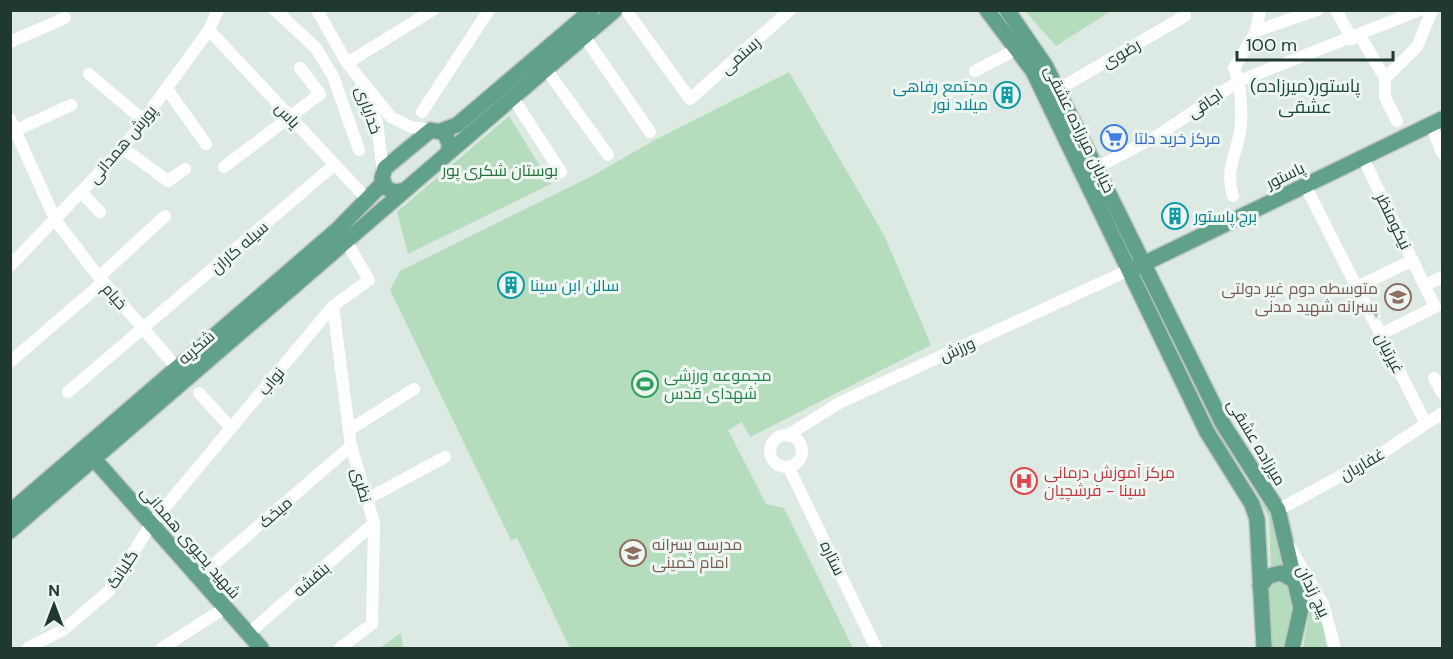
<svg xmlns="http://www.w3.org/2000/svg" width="1453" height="659" font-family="'DM Sans',Cairo,sans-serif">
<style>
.green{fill:#b5dcbc}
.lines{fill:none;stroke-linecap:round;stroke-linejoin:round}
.major-casing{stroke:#bcc4c1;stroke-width:18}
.minor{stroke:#fff;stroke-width:12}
.major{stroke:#61a089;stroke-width:15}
.labels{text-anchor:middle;stroke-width:6;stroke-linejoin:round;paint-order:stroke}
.street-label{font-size:16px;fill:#1f392f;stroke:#eef6f1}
.culture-label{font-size:16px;fill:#0d838f;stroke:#eef6f1;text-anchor:start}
.shop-label{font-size:16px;fill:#366cbe;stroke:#eef6f1;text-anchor:start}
.park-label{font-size:16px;fill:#29703d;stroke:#eef6f1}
.education-label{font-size:16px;fill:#785e54;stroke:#eef6f1;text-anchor:end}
.leisure-label{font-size:16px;fill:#27864d;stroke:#eef6f1;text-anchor:start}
.health-label{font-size:16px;fill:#be3a42;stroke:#eef6f1;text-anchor:start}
.neighbourhood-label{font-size:18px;fill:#1b4b3a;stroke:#eef6f1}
</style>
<rect width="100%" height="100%" fill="#ddeae3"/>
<path class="green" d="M1025,11H1111L1056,46Z
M789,72L884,235L931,345L750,437L742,422L728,430L766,504L784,508L853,648H570L517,538L511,540L390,290L400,271L596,174L653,141Z
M509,116L551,184L408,254L397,212Z
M1245,478L1274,520L1282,569L1271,571L1269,517Z
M1278,581L1288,583L1295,600L1287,648H1268L1267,590Z
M1304,583L1321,616L1327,648H1303L1308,620Z
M401,633L403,648H380Z"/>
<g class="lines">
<defs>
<path id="major" d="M987,10L1033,71L1207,432L1252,504L1257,519L1264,648
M1007,10L1045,65L1223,424L1278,510L1301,608L1292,648
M441,131L457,125L592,10
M447,154L615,10
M1135,268L1442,119
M94,459L261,648
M10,512L337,230L383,183
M10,531L447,154L450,146L445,133L431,130L385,168L382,178L386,188L395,192L405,190
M1260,586L1269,576L1281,573L1295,581"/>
</defs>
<use href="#major" class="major-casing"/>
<path class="minor" d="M275,10L316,48L333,76L359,150
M317,10L347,63L391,117L411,127L431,130
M626,10L690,99L790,10
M1336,10L1352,39
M209,30L367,199
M1256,31L1317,10
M584,36L650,132
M1360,36L1385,78
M10,42L65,18
M347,63L433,10
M546,69L608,155
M975,71L1017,49
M89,74L143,120
M361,86L377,122L383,173
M167,89L206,144
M1057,90L1185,16
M513,98L561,172
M422,112L489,10
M10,119L56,221L99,277L177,368
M1397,121L1385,97V78L1417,47L1432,10
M1431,124L1442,153
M10,133L71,105
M123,148L168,181L185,169
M1363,158L1435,307L1381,334
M224,167L320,94L300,68
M1096,168L1157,136L1239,81L1420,10
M1305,185L1426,424
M82,193L100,212
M1233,196C1224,166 1239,152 1241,123C1242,105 1240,84 1234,68L1256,31L1260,10
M10,266L123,148L209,30L218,10
M99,277L165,216
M1425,285L1442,277
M1357,287L1413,260
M333,306L351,446L374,523L372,624L340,648
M10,362L103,282
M1434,378L1442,393
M68,392L334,165
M199,393L231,428
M349,430L414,389
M788,435L841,402L1129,270
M770 451a16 16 0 1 1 32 0a16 16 0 1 1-32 0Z
M789,468L876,648
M367,499L445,457
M1278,510L1379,455L1442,413
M1288,544L1323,604L1335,648
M198,578L351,446
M248,634L374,523
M28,648L63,630L109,591L151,524L333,306L369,280L346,241
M162,648L225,608"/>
<use href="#major" class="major"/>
</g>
<defs>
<symbol id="building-ring" viewBox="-11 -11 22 22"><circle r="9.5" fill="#eef6f1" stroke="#0f9aa8" stroke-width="1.5"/><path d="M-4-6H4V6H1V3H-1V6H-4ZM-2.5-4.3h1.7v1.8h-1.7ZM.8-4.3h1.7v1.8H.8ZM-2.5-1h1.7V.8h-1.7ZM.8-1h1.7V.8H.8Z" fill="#0f9aa8"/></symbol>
<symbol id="supermarket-ring" viewBox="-11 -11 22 22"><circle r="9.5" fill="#eef6f1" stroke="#3f7fe0" stroke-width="1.5"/><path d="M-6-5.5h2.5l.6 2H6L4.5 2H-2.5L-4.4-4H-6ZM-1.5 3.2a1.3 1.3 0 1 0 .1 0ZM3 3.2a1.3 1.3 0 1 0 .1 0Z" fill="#3f7fe0"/></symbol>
<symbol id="school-ring" viewBox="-11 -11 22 22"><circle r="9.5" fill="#eef6f1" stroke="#8d6e63" stroke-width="1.5"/><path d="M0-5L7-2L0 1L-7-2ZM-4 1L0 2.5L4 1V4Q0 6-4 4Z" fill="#8d6e63"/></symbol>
<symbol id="stadium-ring" viewBox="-11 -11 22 22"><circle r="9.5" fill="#eef6f1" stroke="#2e9e5b" stroke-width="1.5"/><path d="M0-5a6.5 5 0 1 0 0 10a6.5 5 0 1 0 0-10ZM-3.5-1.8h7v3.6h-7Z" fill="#2e9e5b"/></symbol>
<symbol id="hospital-ring" viewBox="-11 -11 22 22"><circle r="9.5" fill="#eef6f1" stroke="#e0444e" stroke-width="1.5"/><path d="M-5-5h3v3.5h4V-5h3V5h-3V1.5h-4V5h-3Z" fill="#e0444e"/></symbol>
</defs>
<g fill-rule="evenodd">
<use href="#building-ring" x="992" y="80" width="30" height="30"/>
<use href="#supermarket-ring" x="1099" y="123" width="30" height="30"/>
<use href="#building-ring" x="1160" y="201" width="30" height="30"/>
<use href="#building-ring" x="496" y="270" width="30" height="30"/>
<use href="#school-ring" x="1383" y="282" width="30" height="30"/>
<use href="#stadium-ring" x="630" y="369" width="30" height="30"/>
<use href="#hospital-ring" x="1009" y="466" width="30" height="30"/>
<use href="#school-ring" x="618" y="538" width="30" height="30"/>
</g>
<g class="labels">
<g class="street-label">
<text transform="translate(1121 53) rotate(-30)" y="6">رضوی</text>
<text transform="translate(740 55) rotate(-42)" y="6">رستمی</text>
<text transform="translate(1205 103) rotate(-34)" y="6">اجاقی</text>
<text transform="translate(369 110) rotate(71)" y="6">خدایاری</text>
<text transform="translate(288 115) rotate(47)" y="6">یاس</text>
<text transform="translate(1080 129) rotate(64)" y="6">خیابان میرزاده عشقی</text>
<text transform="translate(122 144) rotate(-50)" y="6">پورش همدانی</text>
<text transform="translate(1285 175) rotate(-26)" y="6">پاستور</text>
<text transform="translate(1394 221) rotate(64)" y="6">نیکومنظر</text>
<text transform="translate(239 247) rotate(-41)" y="6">سیله کاران</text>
<text transform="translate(115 296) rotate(49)" y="6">خیام</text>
<text transform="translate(196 347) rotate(-41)" y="6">شکریه</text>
<text transform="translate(957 349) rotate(-24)" y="6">ورزش</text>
<text transform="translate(1390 353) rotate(63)" y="6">غیرتیان</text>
<text transform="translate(271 381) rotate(-50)" y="6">نواب</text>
<text transform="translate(1257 442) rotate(59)" y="6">میرزاده عشقی</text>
<text transform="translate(1362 464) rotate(-30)" y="6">غفاریان</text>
<text transform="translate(362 485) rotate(74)" y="6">نظری</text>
<text transform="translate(275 512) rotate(-41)" y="6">میخک</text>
<text transform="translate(191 542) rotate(49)" y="6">شهید یحیوی همدانی</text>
<text transform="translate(833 558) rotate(64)" y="6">ستاره</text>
<text transform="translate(122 569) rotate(-57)" y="6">گلبانگ</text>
<text transform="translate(311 579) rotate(-41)" y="6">بنفشه</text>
<text transform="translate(1314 591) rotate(64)" y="6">پیچ زندان</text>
</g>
<g class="culture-label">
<text x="988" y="92" text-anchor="end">مجتمع رفاهی<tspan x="988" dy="18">میلاد نور</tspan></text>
<text x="1194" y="222">برج پاستور</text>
<text x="530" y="291">سالن ابن سینا</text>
</g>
<g class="shop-label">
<text x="1134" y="144">مرکز خرید دلتا</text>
</g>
<g class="park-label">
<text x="500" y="176">بوستان شکری پور</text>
</g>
<g class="education-label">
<text x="1378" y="294">متوسطه دوم غیر دولتی<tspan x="1378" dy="18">پسرانه شهید مدنی</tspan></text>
<text x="652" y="550" text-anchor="start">مدرسه پسرانه<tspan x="652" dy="18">امام خمینی</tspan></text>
</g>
<g class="leisure-label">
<text x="664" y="381">مجموعه ورزشی<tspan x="664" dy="18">شهدای قدس</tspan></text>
</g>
<g class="health-label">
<text x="1044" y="478">مرکز آموزش درمانی<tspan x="1044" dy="18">سینا - فرشچیان</tspan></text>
</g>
<g class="neighbourhood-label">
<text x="1305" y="92">(پاستور(میرزاده<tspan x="1305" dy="21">عشقی</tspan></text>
</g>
</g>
<rect width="1453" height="659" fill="none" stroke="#1f392f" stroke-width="24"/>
<g transform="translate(54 605)" stroke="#eef6f1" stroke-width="4.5" paint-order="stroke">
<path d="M0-4.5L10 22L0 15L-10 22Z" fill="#1f392f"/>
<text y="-9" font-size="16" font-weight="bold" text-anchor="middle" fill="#1f392f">N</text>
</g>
<path d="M1237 51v9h156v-9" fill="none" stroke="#1f392f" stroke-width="3"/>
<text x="1246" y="51" font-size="18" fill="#1f392f" stroke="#eef6f1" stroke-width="4.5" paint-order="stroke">100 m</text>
</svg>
